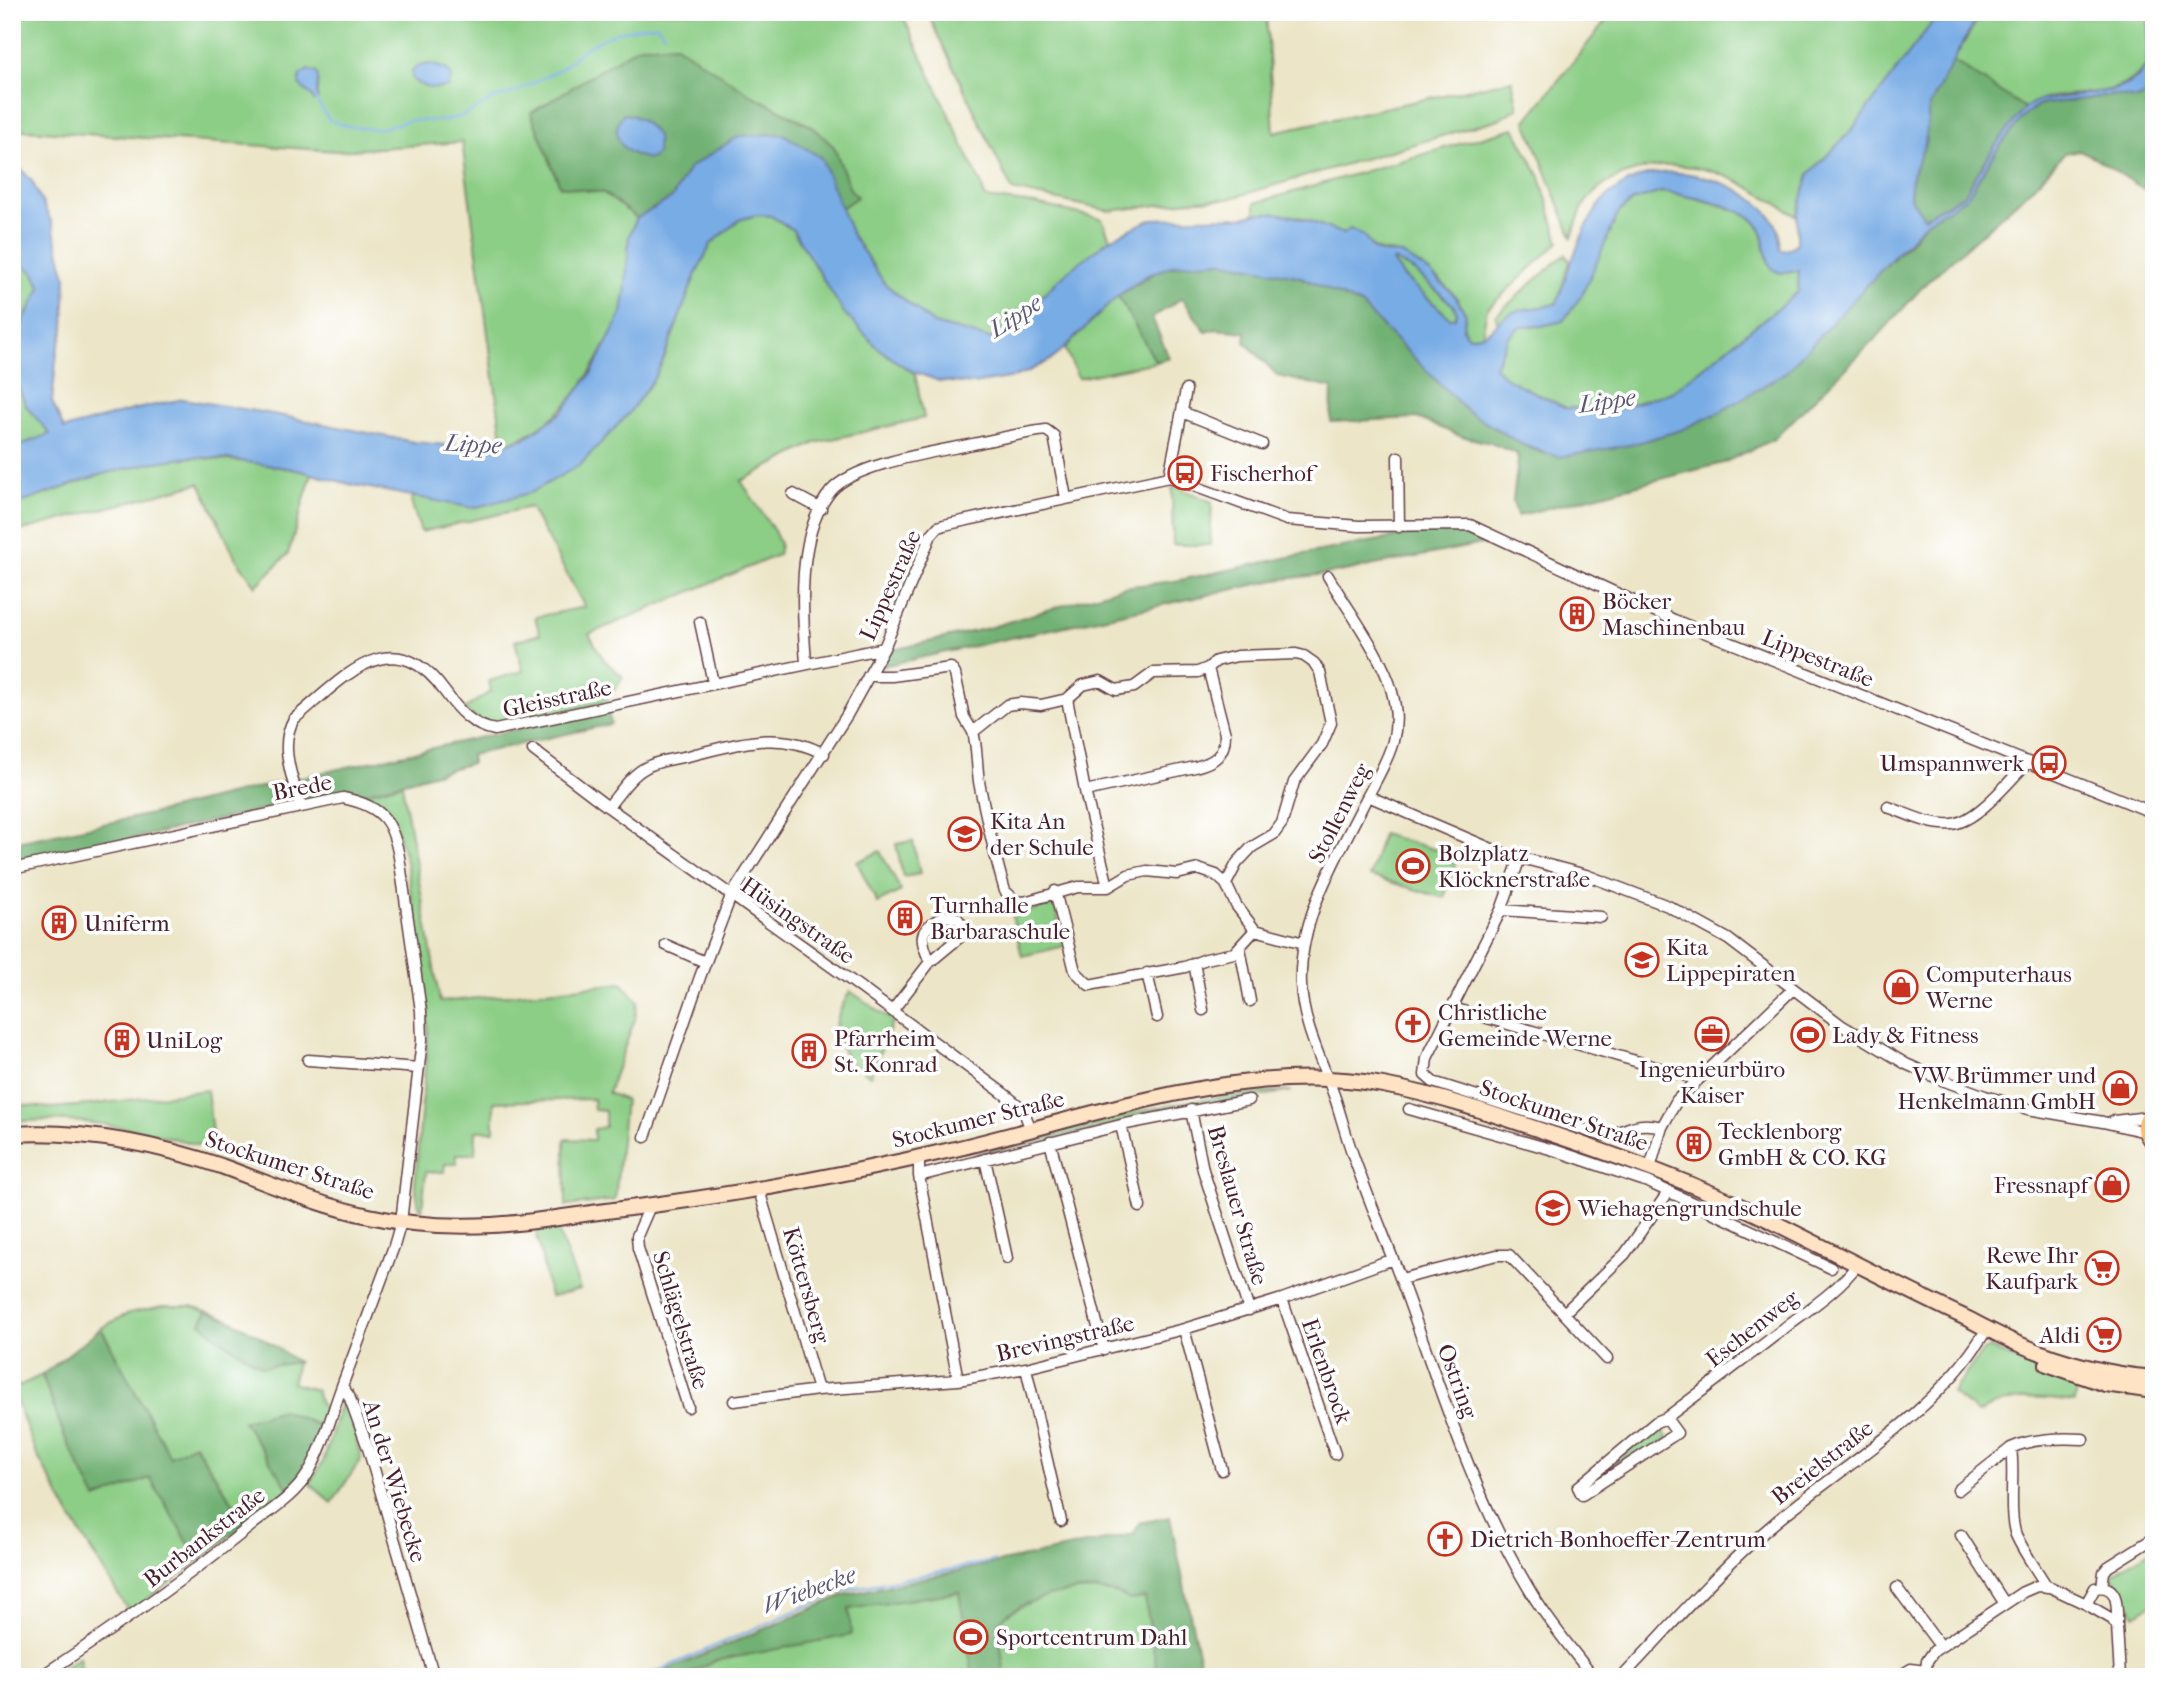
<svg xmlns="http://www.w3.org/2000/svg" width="2166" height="1689" font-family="'IM FELL French Canon',serif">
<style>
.green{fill:#8cce86;stroke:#6b7658;stroke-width:2}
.forest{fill:#71b173;stroke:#5e684f;stroke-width:2}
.water{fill:#78ace5;stroke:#616688;stroke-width:2;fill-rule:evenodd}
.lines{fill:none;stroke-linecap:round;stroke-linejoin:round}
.stream{stroke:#78ace5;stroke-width:2.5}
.street-casing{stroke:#623d42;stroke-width:13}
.secondary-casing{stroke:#623d42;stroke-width:18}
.primary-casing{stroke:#623d42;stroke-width:19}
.street{stroke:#fff;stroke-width:10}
.secondary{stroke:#fee4c5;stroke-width:14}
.primary{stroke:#fdbc6f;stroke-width:16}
.labels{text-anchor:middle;stroke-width:7;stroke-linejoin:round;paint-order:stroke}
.poi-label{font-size:23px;fill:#4a1f2b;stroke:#fff;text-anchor:start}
.street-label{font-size:23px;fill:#4a1f2b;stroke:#fff}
.water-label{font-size:24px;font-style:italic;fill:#5c5775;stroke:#fff}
</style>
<rect width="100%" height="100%" fill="#fff"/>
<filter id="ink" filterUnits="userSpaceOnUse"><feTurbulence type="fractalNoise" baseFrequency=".0143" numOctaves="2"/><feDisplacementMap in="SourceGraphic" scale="14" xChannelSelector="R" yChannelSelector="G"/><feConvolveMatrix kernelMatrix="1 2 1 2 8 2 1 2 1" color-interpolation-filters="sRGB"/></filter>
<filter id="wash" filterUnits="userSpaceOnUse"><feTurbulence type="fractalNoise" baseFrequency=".00686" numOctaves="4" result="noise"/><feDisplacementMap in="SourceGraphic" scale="28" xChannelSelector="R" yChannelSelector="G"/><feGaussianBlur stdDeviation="1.57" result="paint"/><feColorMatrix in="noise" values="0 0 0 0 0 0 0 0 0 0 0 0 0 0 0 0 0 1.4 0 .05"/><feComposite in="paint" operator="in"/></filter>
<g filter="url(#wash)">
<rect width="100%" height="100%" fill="#ece5c7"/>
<path class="green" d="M12,12H901L982,186L985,198L1036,204L1102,219L1110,239C1069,270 1032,307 991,339L934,324L885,284L852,235L841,208L856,197L850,189L834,147L813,127L753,96L586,80L531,113L560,186L604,193L637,218C623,250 632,282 622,313C619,323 612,333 607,342C583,390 556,427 503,445L462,142L337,151L12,129Z
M927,12H1266L1274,132L1512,80L1518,108L1499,119L1228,199L1198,200L1110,211L1012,190Z
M1613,12H1940L1851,131L1809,174L1797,216C1740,180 1693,149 1624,175C1609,180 1590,193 1583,207C1578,217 1575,228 1572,237L1526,121Z
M1982,12H2149L2147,66C2111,109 2063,82 2025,108L1953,61Z
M1514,128L1540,177L1559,242L1487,309L1482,336L1467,337C1461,324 1462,305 1454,295C1444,282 1415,260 1401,255C1380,247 1380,259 1364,236L1343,234L1300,217L1255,213V203Z
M1661,192C1682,194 1739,207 1755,221C1763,228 1764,240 1765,251L1799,269L1798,292L1672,392L1616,409L1566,408L1509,380L1495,367L1508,337L1520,327L1542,326L1605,239L1619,212L1633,201Z
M757,215L771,216L793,230L844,313L879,349L915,374L924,418L815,443L741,481L774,531L780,544L778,555L589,634L604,660L623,677L606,702L499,725L486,723L463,710L491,691L489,681L523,671L515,641L540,634L535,617L585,607L530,507L421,532L411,502L414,495L426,498L580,465L628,414L653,380L662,363L695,276L711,244L739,220Z
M1565,254L1570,261L1557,303C1535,314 1518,305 1498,325L1496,315Z
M12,256L34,273L41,289L12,342Z
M1394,260L1414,271L1453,305L1457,312L1455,318H1450L1403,276L1393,261Z
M1118,295L1156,362L1078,378L1065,348Z
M12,351C14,391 26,405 51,434L12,448Z
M191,457L259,463L312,473L288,554L256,586L236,559L200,483L12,533V506L99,475L155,462Z
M1172,488H1179L1212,502L1210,545H1173Z
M402,784L440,1002L622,983L638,1001L635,1019L608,1093L625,1100L615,1200L566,1206L565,1139L594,1140V1129L605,1127V1111L594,1110L593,1099L494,1102V1131H476L475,1154H456V1164H445L444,1172H426L422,1210L419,1207L415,1184L428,1034L426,998L406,860L394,823L375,802L358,795Z
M1382,834L1457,856L1444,898L1370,876Z
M913,841L920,874L903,877L896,844Z
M880,851L901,891L877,903L857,862Z
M1055,905L1065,946L1022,956L1012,915Z
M850,991L893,1021L870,1076L847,1059L834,1032L840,1010Z
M207,1090L214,1150C150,1130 80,1115 12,1122V1104L51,1108L88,1105Z
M1292,1091L1192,1106L977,1156L976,1154L1133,1113L1186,1102L1255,1092Z
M557,1228L580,1289L550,1297L536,1231Z
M163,1306H192L207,1311L201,1323L218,1338L263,1367L297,1362L292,1383L316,1390L320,1404L327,1411L322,1427L282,1411L289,1490L246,1523L195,1444L170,1457L101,1328L129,1313Z
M1990,1348L2041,1372L2078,1385L2075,1402C2038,1397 2011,1395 1978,1413L1952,1393L1981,1353Z
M42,1375L65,1437L150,1478L199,1561L129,1612L69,1514L36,1453L12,1389Z
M344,1401L347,1402L361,1459L332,1503L309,1483L323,1462L341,1403Z
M1659,1425L1668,1438L1606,1478L1603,1474Z
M1170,1532L1199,1677H655L845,1597Z
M2154,1548V1604L2135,1615L2111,1575Z
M79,1657L83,1677H49Z"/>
<path class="forest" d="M676,45L753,96L813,127L834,147L850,189L857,197L841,208L821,158L783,134L739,136L689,168L672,198L637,218L604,193L560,186L531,113L639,46Z
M1953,61L2025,108L1994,147L1964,195L1924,217L1910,197L1912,175L1925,144L1929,107Z
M2154,87V196L2094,157L2080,150L2065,153L2030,190L1926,283L1880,334L1774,439L1723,463L1517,516L1513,501L1518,460L1517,454L1491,443L1460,436L1418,418L1331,422L1332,388L1278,376L1245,342L1246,332L1216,329L1206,332L1182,298L1152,318L1169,358L1156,362L1118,296L1161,269L1195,262L1221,261L1301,277L1361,305L1467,411L1523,445L1545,454L1630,445L1681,430L1720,412L1817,339L1859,292L1910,242L1926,222L1967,197L1996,151L2022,118L2038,105L2115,95L2138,99L2150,92Z
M1461,531L1468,532L1487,543L1334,573L1276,580L882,666L888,651L988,628L1123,587L1175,581L1304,554L1418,533Z
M607,709L611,724L471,755L472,763L358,795L343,793L308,800L12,865V843L151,814L289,780Z
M207,1311C241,1322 268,1341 297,1362L263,1367L218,1338L201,1323Z
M101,1328L170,1457L194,1444L246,1523L199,1561L150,1478L96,1499L65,1437L42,1375Z
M282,1410L322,1427L309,1462L289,1490L243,1421Z
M1170,1517L1203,1677H1158L1145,1598L1129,1600C1101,1579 1017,1596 998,1624L1005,1677H973L959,1592L849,1609L851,1635L715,1661L682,1677H651L844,1595L1134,1534L1139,1523Z"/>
<path class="water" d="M1940,12H1982L1963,42L1929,107L1925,144L1912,175L1910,197L1924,217L1964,195L1994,147L2025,108L2036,101L2113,90L2129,84L2138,77L2147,66L2149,12H2154V87L2150,92L2138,99L2115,95L2038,105L2022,118L1996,151L1967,197L1926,222L1786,372L1720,412L1681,430L1630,445L1559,457L1523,445L1467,411L1361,305L1301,277L1221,261L1174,265L1146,276L1118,296L1054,358L1031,370L1014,377L973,384L939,381L909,370L879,349L844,313L793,230L771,216L757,215L739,220L711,244L695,276L662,363L653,380L628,414L580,465L530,493L473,508L349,484L293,469L228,459L191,457L155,462L99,475L12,506V448L50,434L26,406L13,374L12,342L41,288L34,273L12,256V159L32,181L52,223L66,277L64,329L57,352L52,402L64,429L132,410L183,399L273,414L414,442L490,449L525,438L562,412L593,371L622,313L626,286L629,236L637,218L672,198L689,168L739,136L783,134L821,158L852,235L885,284L934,324L991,339L1026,311L1068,271L1110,239L1151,219L1244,217C1275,204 1314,223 1343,234L1350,229L1364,236L1373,249L1382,253L1401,254L1431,273L1455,296L1466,314L1463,329L1467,336C1492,337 1491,325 1509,314C1524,306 1542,310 1557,303C1566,276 1586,214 1608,196C1620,186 1635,177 1651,174C1691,166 1762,189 1778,229C1781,236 1779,242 1780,250C1788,251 1791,248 1797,243V216L1809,174L1851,131ZM1661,192C1683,194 1738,206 1754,220C1775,238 1753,285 1799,270L1798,292L1672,392L1616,409L1566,408L1509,380L1495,367L1508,337L1520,327L1542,326L1563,321L1582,295L1619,212L1633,201ZM1394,260L1414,271L1453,305L1457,312L1455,318H1450L1403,276L1393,262Z
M430,64L446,69L452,76L448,87C434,90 422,89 412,79V71L418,66Z
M308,70L317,73C321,83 314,90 318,99L314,101L311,95L299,85L300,75Z
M623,114C639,115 648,124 657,136V154L650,159C625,155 607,139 623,114Z"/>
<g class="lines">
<path class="stream" d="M316,100L329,120L347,126L372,129L382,128L411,120L443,121L465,115L493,99L518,91L562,68L585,48L614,33L645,26L657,25L664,34
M644,1677L841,1591L994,1561"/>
</g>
</g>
<g filter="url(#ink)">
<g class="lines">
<defs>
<path id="street" d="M1182,412L1262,444
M1398,457L1399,527
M1169,477L1186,390
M793,494L821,509
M1328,576C1346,607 1384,658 1392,692C1405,739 1383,765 1363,805C1335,861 1298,920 1301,985C1303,1027 1323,1062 1336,1101C1342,1120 1347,1139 1354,1158C1371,1206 1391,1252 1408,1299C1443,1397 1475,1499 1529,1589C1547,1620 1571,1648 1593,1677
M700,622L713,683
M806,663C802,612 796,533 831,491C855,463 936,452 973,444C997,439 1022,433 1046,430L1054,436L1066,498
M868,676H892L951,668L955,674L964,717L973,732L1007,705L1020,703L1041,705L1067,699L1083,685L1100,681L1116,690L1134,687L1153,673L1198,672L1208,668L1216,661L1237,656L1296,654L1304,656L1314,663L1320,672L1331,723L1322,744L1294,782L1282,823L1274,834L1252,847L1237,863L1226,884L1216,875L1198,869L1177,874L1147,871L1128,875L1108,887H1078L1024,902L1016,901L1005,891C995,857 987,821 980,787C976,768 978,750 973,732
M1067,699L1085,791L1108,887
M533,750L608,807L853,982L1003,1093L1023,1109L1031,1130
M1085,791L1195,767C1214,762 1225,756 1225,734L1208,668
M1368,796L1499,852L1586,875L1668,906L1728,939L1841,1025L1906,1064L1942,1080L1985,1096L2028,1109L2103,1122L2146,1132
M300,806C293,779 278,745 294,719C343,679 392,618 445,692C458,710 472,726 495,730L884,648
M608,807C619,794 630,776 645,768C658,760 677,759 692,755C738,744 779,729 824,754
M1888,807C1908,814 1930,826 1952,824C1978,821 2010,780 2028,762
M1520,858L1501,910L1427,1058L1425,1075L1433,1082L1600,1135C1626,1135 1630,1119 1662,1127
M12,869L343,798C384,806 394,823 400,863L421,1011L422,1040L401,1222L394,1246L342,1386L349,1396L368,1448L434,1677
M1226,884L1236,905L1255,930L1304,943
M1055,891L1075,971L1089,985L1185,967L1206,959L1234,953L1255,930
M1501,910L1601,917
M666,945L705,962
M1240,948L1250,1001
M1194,963L1203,1010
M1147,973L1157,1017
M1453,1008L1697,1079
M892,1011L930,962L960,937L962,925L957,918L944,916C918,931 919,936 930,962
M308,1060L419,1068
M1409,1109L1557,1151L1648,1182L1831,1268
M1191,1110L1203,1170L1249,1310
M2114,1121L2148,1117
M1121,1125L1140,1207
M645,1137L700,977L731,896L847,715L884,648L931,535L938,527L944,525L1169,477L1287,520L1359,526L1470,525L1674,620L2154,813
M1050,1142L1104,1350
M919,1157V1176L958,1380
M985,1159L1007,1258
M1650,1168L1662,1127L1677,1100L1793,989
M919,1176L1121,1125L1249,1100
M759,1190L818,1390
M650,1206L637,1236L638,1248L688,1407
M1401,1279L1497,1255H1509L1607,1359
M1282,1299L1335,1454
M1564,1313L1625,1254L1669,1191
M1184,1329L1222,1470
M1026,1368L1061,1521
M734,1401L818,1390L958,1380L1026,1368L1184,1329L1282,1299L1393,1259
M1666,1418L1677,1433L1582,1495L1578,1487L1656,1422L1666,1418C1708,1386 1751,1355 1792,1322C1815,1305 1840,1288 1857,1265
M1958,1490L2011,1448
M1961,1535L2005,1604
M2047,1587C2037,1570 2024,1553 2016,1535C2008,1513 2015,1473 2011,1448C2033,1438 2059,1438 2083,1439
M2102,1587L2104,1572L2108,1567L2154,1538
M1897,1588L1940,1646
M2086,1604L2095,1588C2120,1583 2117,1608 2117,1626
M40,1677C113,1629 184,1580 252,1525C271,1510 294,1496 307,1475C323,1449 331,1415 342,1386
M1622,1677C1671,1626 1717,1571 1771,1526C1843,1465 1932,1417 1983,1335
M1898,1677L1911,1669L1925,1671
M1925,1677L1927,1661L1934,1651L2023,1592L2037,1586L2050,1587L2086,1604L2112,1619L2117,1626L2120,1677
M2030,1677L2032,1675"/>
<path id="secondary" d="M12,1134C84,1130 153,1143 221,1166C270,1184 318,1205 369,1216C409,1225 451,1227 492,1225C533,1223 573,1215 614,1210C729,1196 842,1176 955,1149C1091,1117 1243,1059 1383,1085C1442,1096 1499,1116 1555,1135C1626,1159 1696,1184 1763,1217C1830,1250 1896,1285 1964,1317C1980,1325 1997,1334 2014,1342C2058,1361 2105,1374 2154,1378
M2047,1364L2105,1384L2154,1391"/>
<path id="primary" d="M2154,1112C2143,1121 2143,1133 2154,1142"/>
</defs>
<use href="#street" class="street-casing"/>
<use href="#secondary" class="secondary-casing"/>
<use href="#primary" class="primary-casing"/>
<use href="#street" class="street"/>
<use href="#secondary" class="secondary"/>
<use href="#primary" class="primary"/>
</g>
</g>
<defs>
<symbol id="bus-ring" viewBox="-11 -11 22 22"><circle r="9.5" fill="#fff" stroke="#c8321e" stroke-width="1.5"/><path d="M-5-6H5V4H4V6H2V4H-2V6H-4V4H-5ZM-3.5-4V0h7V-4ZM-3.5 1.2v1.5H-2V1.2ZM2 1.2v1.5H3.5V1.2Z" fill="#c8321e"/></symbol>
<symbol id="building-ring" viewBox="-11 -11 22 22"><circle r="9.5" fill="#fff" stroke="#c8321e" stroke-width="1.5"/><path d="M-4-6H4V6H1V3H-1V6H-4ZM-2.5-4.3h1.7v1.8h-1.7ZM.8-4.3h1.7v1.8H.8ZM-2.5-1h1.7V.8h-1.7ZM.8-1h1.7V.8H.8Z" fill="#c8321e"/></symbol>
<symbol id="school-ring" viewBox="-11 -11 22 22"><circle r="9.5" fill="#fff" stroke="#c8321e" stroke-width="1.5"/><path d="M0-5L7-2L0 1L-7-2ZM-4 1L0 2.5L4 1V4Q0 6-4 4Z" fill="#c8321e"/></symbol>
<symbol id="stadium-ring" viewBox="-11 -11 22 22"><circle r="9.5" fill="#fff" stroke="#c8321e" stroke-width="1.5"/><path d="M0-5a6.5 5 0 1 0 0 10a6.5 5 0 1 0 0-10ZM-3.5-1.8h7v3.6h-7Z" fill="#c8321e"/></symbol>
<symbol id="shop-ring" viewBox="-11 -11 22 22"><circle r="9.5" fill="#fff" stroke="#c8321e" stroke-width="1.5"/><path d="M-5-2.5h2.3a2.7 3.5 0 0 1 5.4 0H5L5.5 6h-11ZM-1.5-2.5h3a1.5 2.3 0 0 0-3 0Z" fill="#c8321e"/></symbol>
<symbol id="church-ring" viewBox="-11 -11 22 22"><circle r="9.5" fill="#fff" stroke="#c8321e" stroke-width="1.5"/><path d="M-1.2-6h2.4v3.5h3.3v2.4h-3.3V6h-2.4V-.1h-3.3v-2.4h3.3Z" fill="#c8321e"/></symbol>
<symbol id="office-ring" viewBox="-11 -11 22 22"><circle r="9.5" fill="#fff" stroke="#c8321e" stroke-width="1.5"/><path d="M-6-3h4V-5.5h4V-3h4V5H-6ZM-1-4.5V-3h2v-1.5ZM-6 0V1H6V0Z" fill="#c8321e"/></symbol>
<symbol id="supermarket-ring" viewBox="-11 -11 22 22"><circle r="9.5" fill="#fff" stroke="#c8321e" stroke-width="1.5"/><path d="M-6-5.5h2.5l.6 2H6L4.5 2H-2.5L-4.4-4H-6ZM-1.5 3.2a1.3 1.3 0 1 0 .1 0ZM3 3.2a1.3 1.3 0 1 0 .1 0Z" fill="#c8321e"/></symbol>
</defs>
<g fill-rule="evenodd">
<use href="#bus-ring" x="1166" y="454" width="38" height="38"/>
<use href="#building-ring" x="1558" y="595" width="38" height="38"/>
<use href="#bus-ring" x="2030" y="744" width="38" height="38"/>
<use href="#school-ring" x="946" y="815" width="38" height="38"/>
<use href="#stadium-ring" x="1394" y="847" width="38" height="38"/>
<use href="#building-ring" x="886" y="899" width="38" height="38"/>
<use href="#building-ring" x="40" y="904" width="38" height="38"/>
<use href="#school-ring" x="1623" y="941" width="38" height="38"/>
<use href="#shop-ring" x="1882" y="968" width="38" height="38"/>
<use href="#church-ring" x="1394" y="1006" width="38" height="38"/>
<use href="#office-ring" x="1693" y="1015" width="38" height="38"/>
<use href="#stadium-ring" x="1789" y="1016" width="38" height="38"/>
<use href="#building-ring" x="103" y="1021" width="38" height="38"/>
<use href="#building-ring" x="790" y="1032" width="38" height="38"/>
<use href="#shop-ring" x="2101" y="1069" width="38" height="38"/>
<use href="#building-ring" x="1675" y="1125" width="38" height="38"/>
<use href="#shop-ring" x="2093" y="1166" width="38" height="38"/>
<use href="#school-ring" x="1534" y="1189" width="38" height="38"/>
<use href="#supermarket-ring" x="2083" y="1249" width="38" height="38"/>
<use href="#supermarket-ring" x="2085" y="1316" width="38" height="38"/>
<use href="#church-ring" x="1426" y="1520" width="38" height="38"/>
<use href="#stadium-ring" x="952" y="1618" width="38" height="38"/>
</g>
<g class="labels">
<g class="poi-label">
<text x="1210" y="481">Fischerhof</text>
<text x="1602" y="609">Böcker<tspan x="1602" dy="26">Maschinenbau</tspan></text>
<text x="2024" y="771" text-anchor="end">Umspannwerk</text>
<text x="990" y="829">Kita An<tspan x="990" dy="26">der Schule</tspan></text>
<text x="1438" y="861">Bolzplatz<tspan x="1438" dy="26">Klöcknerstraße</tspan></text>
<text x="930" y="913">Turnhalle<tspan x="930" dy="26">Barbaraschule</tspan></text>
<text x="84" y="931">Uniferm</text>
<text x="1666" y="955">Kita<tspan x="1666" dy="26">Lippepiraten</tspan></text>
<text x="1926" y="982">Computerhaus<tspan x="1926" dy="26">Werne</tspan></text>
<text x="1438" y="1020">Christliche<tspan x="1438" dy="26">Gemeinde Werne</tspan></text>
<text x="1832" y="1043">Lady &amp; Fitness</text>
<text x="834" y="1046">Pfarrheim<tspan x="834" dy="26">St. Konrad</tspan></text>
<text x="146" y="1048">UniLog</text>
<text x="1712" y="1077" text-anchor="middle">Ingenieurbüro<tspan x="1712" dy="26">Kaiser</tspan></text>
<text x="2096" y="1083" text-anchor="end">VW Brümmer und<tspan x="2096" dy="26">Henkelmann GmbH</tspan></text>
<text x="1718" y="1139">Tecklenborg<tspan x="1718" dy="26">GmbH &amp; CO. KG</tspan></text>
<text x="2088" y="1193" text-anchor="end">Fressnapf</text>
<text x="1578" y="1216">Wiehagengrundschule</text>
<text x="2078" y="1263" text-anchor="end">Rewe Ihr<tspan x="2078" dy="26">Kaufpark</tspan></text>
<text x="2080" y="1343" text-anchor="end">Aldi</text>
<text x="1470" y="1547">Dietrich-Bonhoeffer-Zentrum</text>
<text x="996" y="1645">Sportcentrum Dahl</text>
</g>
<g class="street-label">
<text transform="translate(890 585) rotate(-66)" y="8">Lippestraße</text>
<text transform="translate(1818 658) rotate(22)" y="8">Lippestraße</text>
<text transform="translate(557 698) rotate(-12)" y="8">Gleisstraße</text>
<text transform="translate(302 787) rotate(-11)" y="8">Brede</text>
<text transform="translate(1339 813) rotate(-63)" y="8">Stollenweg</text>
<text transform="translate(798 920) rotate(35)" y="8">Hüsingstraße</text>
<text transform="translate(1564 1115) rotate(19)" y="8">Stockumer Straße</text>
<text transform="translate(978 1119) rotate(-14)" y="8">Stockumer Straße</text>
<text transform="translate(290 1165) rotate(18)" y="8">Stockumer Straße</text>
<text transform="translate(1238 1205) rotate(74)" y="8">Breslauer Straße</text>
<text transform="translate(807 1285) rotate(74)" y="8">Köttersberg</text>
<text transform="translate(681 1320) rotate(73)" y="8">Schlägelstraße</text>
<text transform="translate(1752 1328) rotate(-38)" y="8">Eschenweg</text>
<text transform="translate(1065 1338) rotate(-13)" y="8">Brevingstraße</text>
<text transform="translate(1327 1371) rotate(71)" y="8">Erlenbrock</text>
<text transform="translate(1458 1381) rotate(70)" y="8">Ostring</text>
<text transform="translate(1822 1462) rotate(-38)" y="8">Breielstraße</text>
<text transform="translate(395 1481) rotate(73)" y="8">An der Wiebecke</text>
<text transform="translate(204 1537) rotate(-38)" y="8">Burbankstraße</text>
</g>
<g class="water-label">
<text transform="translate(1015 316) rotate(-33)" y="8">Lippe</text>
<text transform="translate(1607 401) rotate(-8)" y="8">Lippe</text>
<text transform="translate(473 444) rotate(3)" y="8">Lippe</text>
<text transform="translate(809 1590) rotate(-20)" y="8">Wiebecke</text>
</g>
</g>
<rect width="2166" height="1689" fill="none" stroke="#fff" stroke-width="42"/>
</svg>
